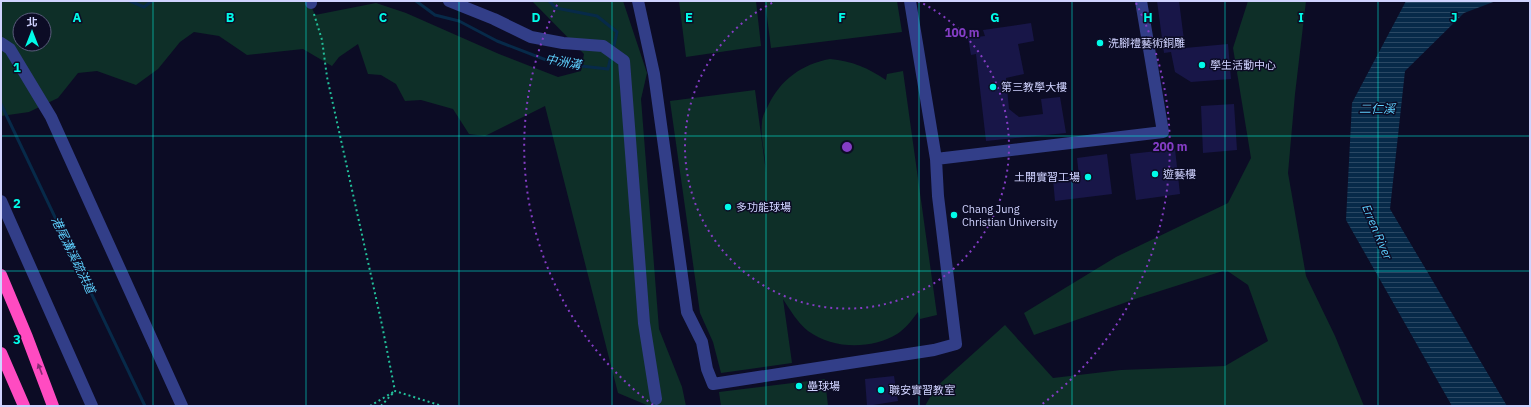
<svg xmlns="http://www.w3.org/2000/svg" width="1531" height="407" font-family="'IBM Plex Sans','Noto Sans TC',sans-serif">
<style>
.green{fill:#0e2f28;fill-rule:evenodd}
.water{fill:url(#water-rules)}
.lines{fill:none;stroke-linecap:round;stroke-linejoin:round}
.stream{stroke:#072a49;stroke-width:3}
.building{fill:#181648}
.path{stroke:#23c09b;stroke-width:2;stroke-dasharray:2 3;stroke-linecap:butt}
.minor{stroke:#323e88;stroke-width:12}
.highway{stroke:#ff4bc1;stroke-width:12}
.oneway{fill:#862c73}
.grid{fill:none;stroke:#00fbe8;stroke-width:1;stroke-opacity:0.55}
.ring{fill:none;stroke:#843dc5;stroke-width:2;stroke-dasharray:2 4}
.poi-dot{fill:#00fbe8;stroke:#0c0c25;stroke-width:1.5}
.labels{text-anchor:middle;stroke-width:3;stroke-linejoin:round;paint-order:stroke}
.poi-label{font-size:11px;fill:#d0d3ff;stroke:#0c0c25;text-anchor:start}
.water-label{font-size:12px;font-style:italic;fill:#5ed1ff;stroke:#0c0c25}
.grid-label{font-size:13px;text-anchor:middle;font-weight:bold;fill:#00fbe8;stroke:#0c0c25;stroke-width:3;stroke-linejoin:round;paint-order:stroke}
.centre{fill:#843dc5;stroke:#0c0c25;stroke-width:2}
.ring-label{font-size:12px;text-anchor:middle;font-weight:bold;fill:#843dc5;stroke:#0c0c25;stroke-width:3;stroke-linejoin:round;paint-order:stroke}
</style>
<defs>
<pattern id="water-rules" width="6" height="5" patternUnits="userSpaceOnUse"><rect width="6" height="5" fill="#072a49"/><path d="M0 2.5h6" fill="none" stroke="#2a4864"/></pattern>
</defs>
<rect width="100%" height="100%" fill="#0c0c25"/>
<path class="green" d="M1,1H309L315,15L376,3L406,13L499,54L558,77L581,71L584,54L532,1H623L647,73L641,99L659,329L682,387L686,406H649L618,393L545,106L485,136L469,134L453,109L421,100L405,101L396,84L381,75L368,74L358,44L339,57L332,66L303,49L247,55L219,36L194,32L180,42L158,69L136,85L97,71L78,73L58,98L29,112L1,116ZM20,20H44V44H20Z
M679,1H756L761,46L686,57Z
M765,1H897L902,32L771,48Z
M1248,1H1306L1295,94L1288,173L1306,276L1335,336L1364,406H925L936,387L1005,325L1053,378L1121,370L1225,366L1268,341L1248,285L1226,270L1138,298L1034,335L1024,313L1116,257L1228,203L1251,158L1233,48Z
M830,59C852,61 868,68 886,80L887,74L903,71L937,315L920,319L918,312C912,320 905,329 897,334C870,350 833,349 808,331C798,323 790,310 783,299L792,363L721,373L713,342L700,313L670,101L755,90L766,172C766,156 760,139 762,123C762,117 765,111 768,106C780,80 802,64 830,59Z
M825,379L828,406H721L719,392Z"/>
<path class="water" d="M1406,1H1496L1464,13L1405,71L1390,209L1507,406H1452L1346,220L1352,103Z"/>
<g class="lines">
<path class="stream" d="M130,1L144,7L152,1
M416,1L435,15L459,21L497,41L554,63L608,69L611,56
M549,1L556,8L597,16L617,32L613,50
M1,104L145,406"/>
</g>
<path class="building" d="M1157,1H1179L1185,48L1228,44L1231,79L1191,82L1175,72L1171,52L1164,53Z
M1031,23L1034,41L1018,44L1024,74L1006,78L1009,109L1019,117L1043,114L1041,99L1060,97L1066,133L986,141L976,54L971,55L968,38L985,36L983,30Z
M1234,104L1237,150L1203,153L1201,106Z
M1175,149L1180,194L1136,200L1130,154Z
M1107,154L1112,194L1055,201L1053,179L1079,176L1077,158Z
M894,376L898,401L867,406L865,379Z"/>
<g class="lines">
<path class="path" d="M314,14L322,40L327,77L382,325L395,391L442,406
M370,406L395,391
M381,406L393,393"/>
<path class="minor" d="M449,1L494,19L531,37L563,43L603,46L624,61L644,323L656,399
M638,1L654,74L687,312L702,342L707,369L713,384L934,350L956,344L938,196L936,159L910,1
M311,3V1
M1,43L10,49L51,117L182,406
M936,159L1163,132L1141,1
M1,201L92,406"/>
<path class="highway" d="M1,275L27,337L53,406
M1,353L24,406"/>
</g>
<defs><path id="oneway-solid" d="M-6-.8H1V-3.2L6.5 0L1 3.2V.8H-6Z"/></defs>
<use class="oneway" href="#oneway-solid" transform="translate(40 369) rotate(-111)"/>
<path class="grid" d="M153,1V406M306,1V406M459,1V406M612,1V406M766,1V406M919,1V406M1072,1V406M1225,1V406M1378,1V406M1,136H1530M1,271H1530"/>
<g class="ring">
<path d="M918 1A162 162 0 1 1 776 1"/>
<path d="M653 405A323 323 0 0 1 558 3M1136 3A323 323 0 0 1 1041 405"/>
</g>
<g class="poi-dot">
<circle cx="1100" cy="43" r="4"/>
<circle cx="1202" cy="65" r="4"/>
<circle cx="993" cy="87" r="4"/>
<circle cx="1155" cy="174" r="4"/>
<circle cx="1088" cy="177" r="4"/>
<circle cx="728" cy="207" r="4"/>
<circle cx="954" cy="215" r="4"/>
<circle cx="799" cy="386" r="4"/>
<circle cx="881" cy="390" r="4"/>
</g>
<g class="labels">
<g class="poi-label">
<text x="1108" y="47">洗腳禮藝術銅雕</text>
<text x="1210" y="69">學生活動中心</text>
<text x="1001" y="91">第三教學大樓</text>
<text x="1163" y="178">遊藝樓</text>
<text x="1080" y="181" text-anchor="end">土開實習工場</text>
<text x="736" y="211">多功能球場</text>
<text x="962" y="213">Chang Jung<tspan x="962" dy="13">Christian University</tspan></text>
<text x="807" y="390">壘球場</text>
<text x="889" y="394">職安實習教室</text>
</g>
<g class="water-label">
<text transform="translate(563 62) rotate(11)" y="4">中洲溝</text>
<text x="1377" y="113">二仁溪</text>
<text transform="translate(1377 232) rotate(67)" y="4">Erren River</text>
<text transform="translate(73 255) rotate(64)" y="4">港尾溝溪疏洪道</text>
</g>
</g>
<g class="grid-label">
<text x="77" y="22">A</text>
<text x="230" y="22">B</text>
<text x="383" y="22">C</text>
<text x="536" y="22">D</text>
<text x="689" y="22">E</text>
<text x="842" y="22">F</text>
<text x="995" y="22">G</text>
<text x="1148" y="22">H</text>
<text x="1301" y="22">I</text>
<text x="1454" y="22">J</text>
<text x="17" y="72">1</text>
<text x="17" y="208">2</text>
<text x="17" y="344">3</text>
</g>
<circle cx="847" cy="147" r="6" class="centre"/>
<g class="ring-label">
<text x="962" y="37">100 m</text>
<text x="1170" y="151">200 m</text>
</g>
<rect width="1531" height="407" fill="none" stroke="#d0d3ff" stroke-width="4"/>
<g transform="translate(32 32)"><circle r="19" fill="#0c0c25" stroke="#5a5c7c"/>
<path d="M0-3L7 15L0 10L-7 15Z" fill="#00fbe8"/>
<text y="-6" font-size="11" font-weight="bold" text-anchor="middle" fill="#d0d3ff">北</text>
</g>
</svg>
